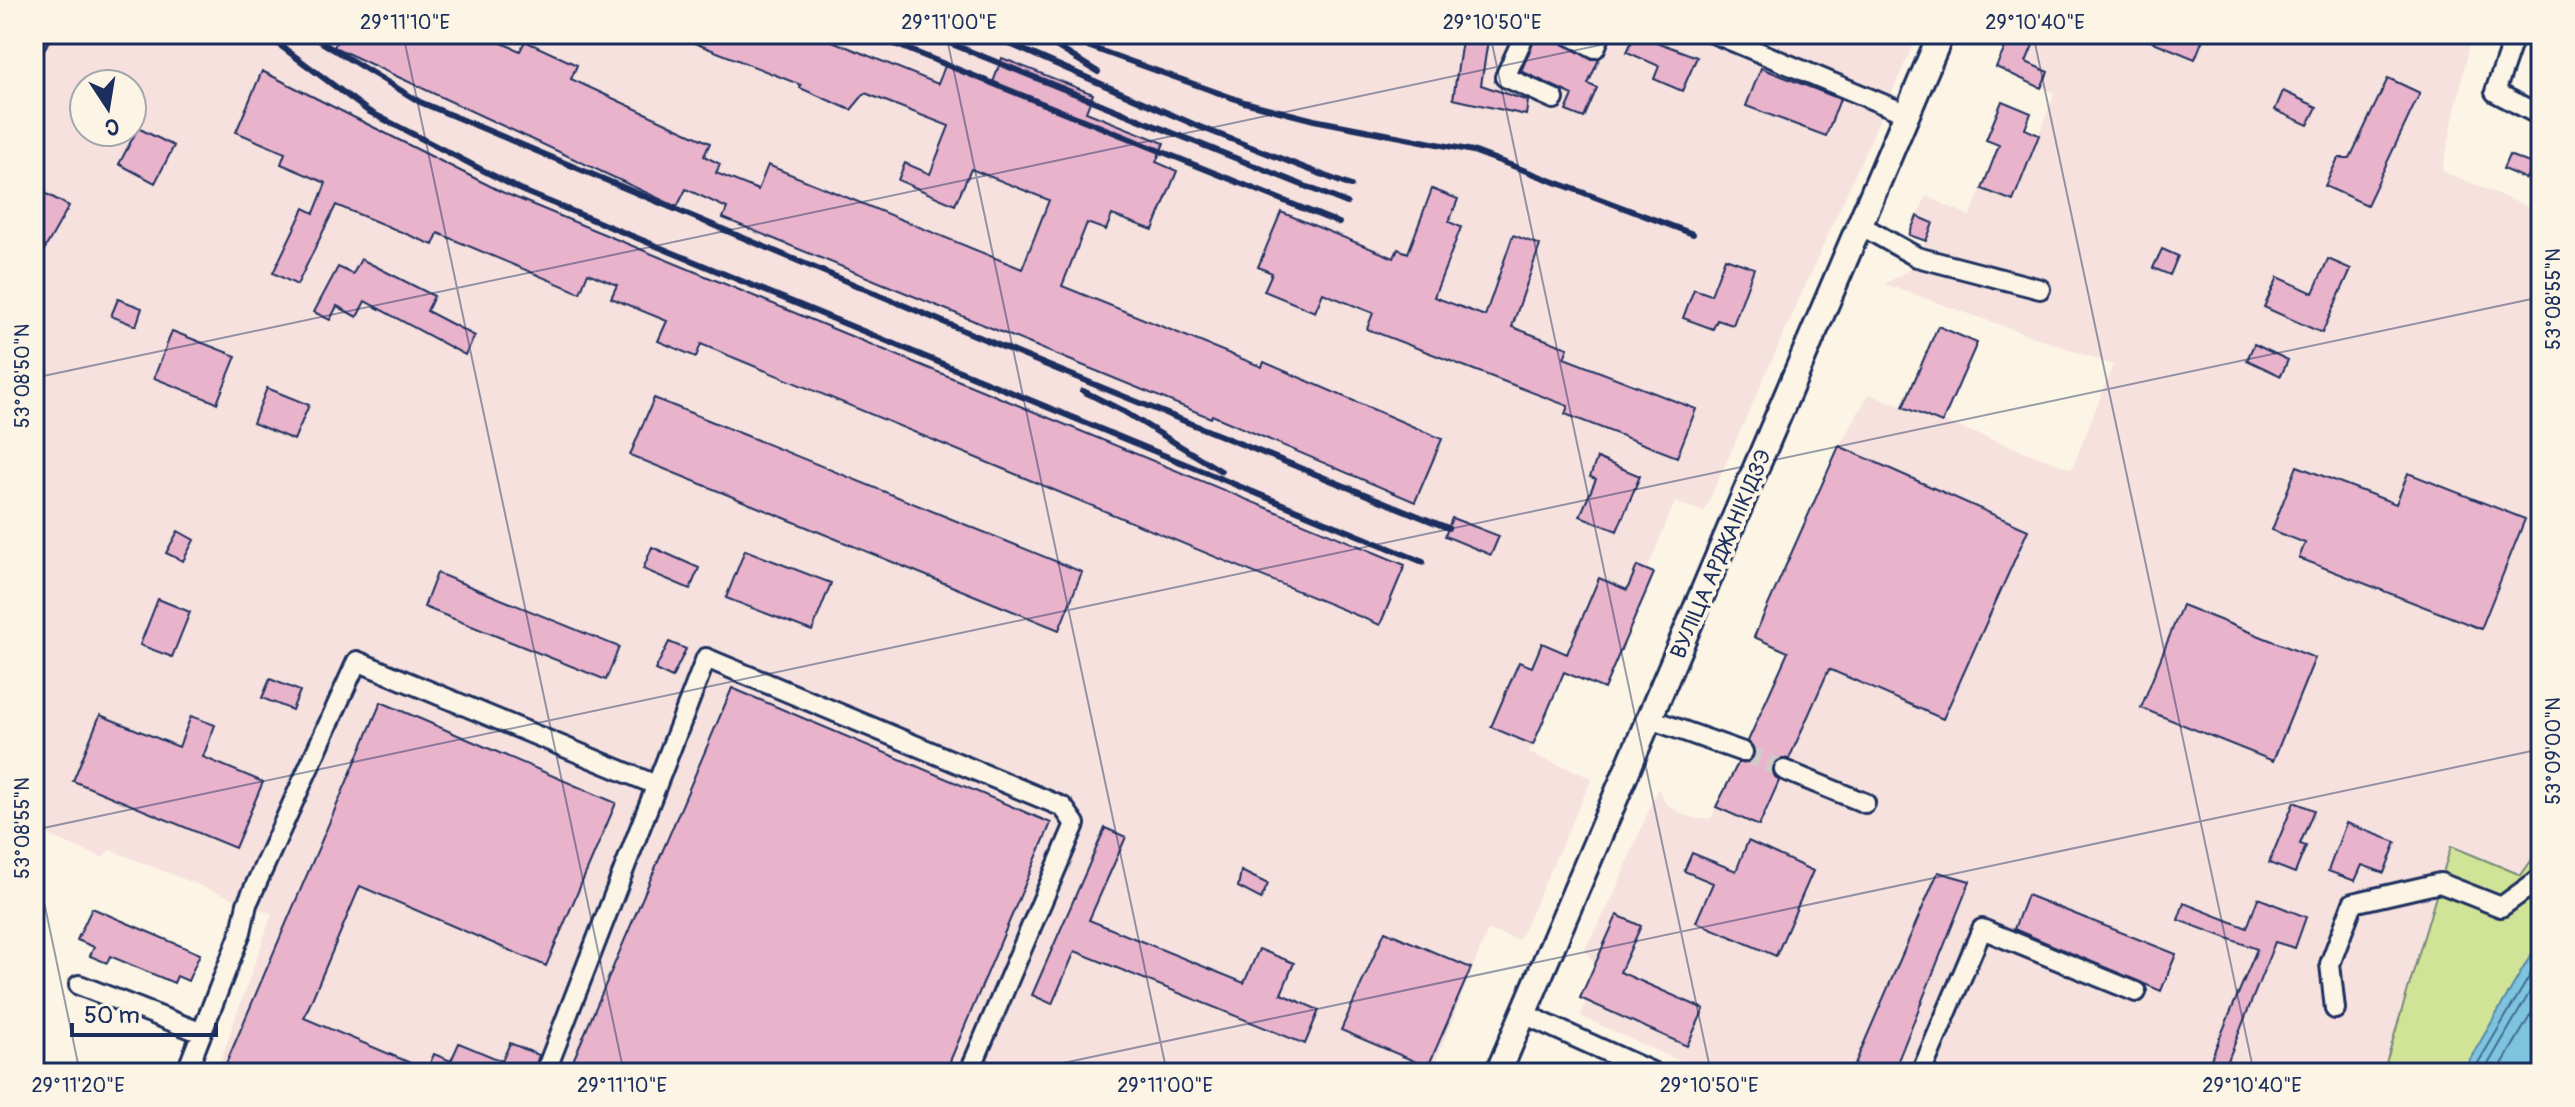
<svg xmlns="http://www.w3.org/2000/svg" width="2575" height="1107" font-family="Pangolin,sans-serif">
<style>
.built{fill:#f6e1de;fill-rule:evenodd}
.green{fill:#d1e397;stroke:#76897a;stroke-width:2}
.water{fill:#7ec4df;stroke:#5688ab;stroke-width:2}
.lines{fill:none;stroke-linecap:round;stroke-linejoin:round}
.shore{stroke:#436b92;stroke-width:2}
.building{fill:#e9b3cc;stroke:#1b2f5e;stroke-width:2}
.minor-tunnel{stroke:#cfcdca;stroke-width:18;stroke-dasharray:18 9;stroke-linecap:butt}
.minor-casing{stroke:#1b2f5e;stroke-width:24}
.major-casing{stroke:#1b2f5e;stroke-width:30}
.minor{stroke:#fcf5e5;stroke-width:18}
.major{stroke:#fcf5e5;stroke-width:24}
.rail{stroke:#1b2f5e;stroke-width:6}
.ticks{fill:none;stroke:#1b2f5e;stroke-width:2;stroke-opacity:0.45}
.labels{text-anchor:middle;stroke-width:8;stroke-linejoin:round;paint-order:stroke}
.street-label{font-size:22px;fill:#1b2f5e;stroke:#fcf5e5}
.neatline{fill:none;stroke:#1b2f5e;stroke-width:3}
.ticks-label{font-size:20px;text-anchor:middle;fill:#1b2f5e}
</style>
<rect width="100%" height="100%" fill="#fcf5e5"/>
<filter id="ink" filterUnits="userSpaceOnUse"><feTurbulence type="fractalNoise" baseFrequency=".0125" numOctaves="2"/><feDisplacementMap in="SourceGraphic" scale="16" xChannelSelector="R" yChannelSelector="G"/><feConvolveMatrix kernelMatrix="1 2 1 2 8 2 1 2 1" color-interpolation-filters="sRGB"/></filter>
<g filter="url(#ink)">
<path class="built" d="M34,34H1918L1704,512L1675,502L1647,570L1654,573L1604,689L1564,673L1529,753L1592,778L1519,940L1488,930L1431,1073H216L272,914L110,850L103,858L34,829ZM84,84H132V132H84Z
M2012,34H2472L2442,171L2541,212V847L2521,875L2451,847L2383,1073H1706L1580,1016L1586,1001L1580,998L1595,964L1584,950L1612,899L1658,788L1666,804L1682,814L1695,819L1711,818L1737,766L1787,652L1754,637L1839,446L1869,394L2072,469L2113,365L1885,284L1912,268L1925,242L1909,235L1926,196L1970,216L1999,145L1986,140L2002,101L2031,113L2025,129L2039,134L2055,93L1997,67Z"/>
<path class="green" d="M2451,846L2521,875L2541,847V1073H2383Z"/>
<path class="water" d="M2541,946V1073H2462L2531,955Z"/>
<g class="lines">
<path class="shore" d="M2472,1073L2541,957
M2483,1073L2541,973
M2497,1073L2541,997"/>
</g>
<path class="building" d="M340,34H482L520,51L525,41L577,65L571,79L710,143L704,156L720,164L716,173L758,190L768,165L1022,269L1049,200L971,169L955,205L898,180L905,163L930,174L949,126L865,93L851,110L800,88L801,85L674,35L815,34L938,84L945,66L992,85L1002,58L1093,94L1086,112L1164,143L1156,162L1177,171L1153,230L1112,215L1106,230L1087,223L1062,286L1262,367L1264,362L1442,439L1415,502L1212,415L1211,418L723,218L727,208L686,189L677,207L334,47Z
M1463,34H1489L1481,85L1528,101L1526,115L1453,99Z
M1537,34L1556,39L1590,59H1599L1588,84L1597,88L1584,118L1566,111L1573,95L1521,71Z
M1635,34L1697,57L1682,91L1654,79L1659,66L1627,52Z
M2134,34H2205L2195,59Z
M2011,35L2033,45L2026,62L2048,72L2041,88L1996,67Z
M1761,68L1840,99L1826,136L1746,106Z
M262,71L502,192L1405,565L1380,625L701,344L696,357L658,341L667,321L611,298L617,285L588,273L580,293L438,233L433,245L336,205L297,285L273,273L304,208L314,213L326,183L281,164L285,153L236,132Z
M2388,78L2420,93L2367,205L2325,186L2338,158H2350Z
M2283,91L2317,107L2308,125L2275,110Z
M2002,101L2031,113L2025,129L2039,135L2013,201L1982,189L1999,145L1986,140Z
M138,128L174,146L155,183L119,164Z
M2509,155L2532,164L2526,179L2503,169Z
M1432,189L1458,199L1449,222L1461,227L1434,297L1485,316L1513,235L1540,245L1512,327L1568,348L1564,358L1696,409L1677,457L1565,414L1568,406L1367,329L1373,313L1323,293L1315,312L1264,291L1272,273L1258,267L1281,212L1394,258L1398,249L1408,253Z
M41,191L69,206L34,268V204Z
M1917,216L1933,223L1926,241L1909,235Z
M2162,249L2178,256L2170,275L2153,268Z
M1725,258L1754,268L1733,325L1717,320L1713,329L1683,318L1694,289L1711,295Z
M361,259L434,296L427,311L475,336L465,355L365,301L357,317L337,306L330,320L314,312L338,267L353,274Z
M2328,259L2351,269L2322,333L2264,307L2278,277L2313,293Z
M118,299L142,308L136,326L111,316Z
M1938,326L1977,343L1942,423L1903,407Z
M172,331L236,356L217,403L154,378Z
M2254,344L2288,360L2281,376L2247,360Z
M267,388L309,405L294,440L253,423Z
M654,398L1082,572L1059,630L630,455Z
M1839,446L2028,530L1943,719L1829,669L1789,759L1782,758L1773,765L1772,772L1779,781L1759,826L1716,807L1738,763L1750,762L1754,755L1748,741L1788,652L1754,637Z
M1597,458L1640,476L1617,531L1580,516L1596,479L1590,477Z
M2297,466L2396,504L2408,473L2525,519L2481,629L2299,558L2305,543L2272,530Z
M1452,518L1499,536L1491,555L1445,536Z
M178,531L194,540L183,561L166,553Z
M652,547L699,568L690,589L643,569Z
M745,550L831,583L812,631L726,598Z
M1637,566L1654,573L1604,689L1564,672L1533,745L1491,727L1519,662L1532,667L1542,643L1567,654L1599,578L1627,590Z
M437,573L619,647L606,680L424,607Z
M158,599L190,612L172,657L140,645Z
M2182,605L2315,658L2273,761L2141,708Z
M669,642L686,649L672,678L655,670Z
M270,679L300,691L292,710L262,698Z
M732,688L1051,823L945,1073H558L561,1065L570,1068Z
M381,702L616,803L546,966L360,886L304,1018L427,1070L434,1054L451,1061L459,1043L502,1061L510,1043L539,1055L533,1073H222Z
M100,715L179,747L191,716L215,725L203,757L263,782L235,848L73,781Z
M2294,802L2314,810L2300,844L2306,846L2295,873L2269,863Z
M2346,823L2396,842L2384,873L2362,865L2355,881L2328,871Z
M1105,828L1126,837L1089,920L1244,983L1259,949L1294,963L1281,994L1319,1010L1305,1044L1075,951L1052,1004L1032,995Z
M1748,841L1813,871L1776,956L1696,922L1713,883L1684,871L1692,853L1736,871Z
M1241,871L1268,884L1261,899L1238,887Z
M1938,872L1970,881L1893,1073H1851Z
M2027,895L2176,954L2161,991L2014,929Z
M2258,898L2306,917L2295,948L2275,942L2223,1073H2205L2257,949L2178,920L2184,903L2247,928Z
M92,908L200,954L188,981L177,976L174,983L110,956L107,963L90,956L94,947L77,940Z
M1617,915L1641,926L1620,972L1704,1009L1687,1046L1580,998Z
M1385,931L1471,968L1428,1067L1341,1030Z"/>
<g class="lines">
<path class="minor-tunnel" d="M1743,752L1784,770"/>
<defs>
<path id="minor" d="M1525,34L1505,77L1554,99
M1567,34L1595,48L1601,34
M1715,34L1907,114
M2515,34L2495,92L2541,116
M34,46L40,34
M1860,225L1917,257L2040,289
M1650,719L1743,752
M1784,770L1865,803
M79,985L202,1033
M2335,1009L2330,964L2353,903L2440,883L2501,907L2541,878
M1524,1014L1654,1073
M186,1073L241,932L247,904L357,661L656,785
M545,1073L706,658L1063,807L1075,824L969,1073
M1921,1073L1982,929L2136,992"/>
<path id="major" d="M1498,1073L1941,34"/>
</defs>
<use href="#minor" class="minor-casing"/>
<use href="#major" class="major-casing"/>
<use href="#minor" class="minor"/>
<use href="#major" class="major"/>
<path class="rail" d="M265,34L368,111L523,191L1423,562
M308,34L420,102L1022,355L1448,528
M870,34L1339,223
M927,34L1347,203
M987,34L1200,127L1351,186
M1036,34L1098,72
M1054,34L1244,102L1314,120L1473,151L1693,234
M1102,34L1113,38
M1083,391L1123,411L1221,471"/>
</g>
</g>
<path class="ticks" d="M403,34L624,1073M946,34L1167,1073M1490,34L1711,1073M2033,34L2254,1073M34,378L1652,34M34,830L2541,297M34,854L80,1073M1016,1073L2541,749"/>
<g class="labels">
<g class="street-label">
<text transform="translate(1720 554) rotate(-67)" y="8">ВУЛІЦА АРДЖАНІКІДЗЭ</text>
</g>
</g>
<rect width="2575" height="1107" fill="none" stroke="#fcf5e5" stroke-width="88"/>
<g transform="translate(108 108) rotate(168)"><circle r="38" fill="#fcf5e5" stroke="#a2a6af" stroke-width="2"/>
<path d="M0-6L14 30L0 20L-14 30Z" fill="#1b2f5e"/>
<text y="-12" font-size="22" font-weight="bold" text-anchor="middle" fill="#1b2f5e">С</text>
</g>
<path d="M72 1023v12h144v-12" fill="none" stroke="#1b2f5e" stroke-width="4"/>
<text x="84" y="1023" font-size="24" fill="#1b2f5e" stroke="#fcf5e5" stroke-width="6" paint-order="stroke">50 m</text>
<rect x="44" y="44" width="2487" height="1019" class="neatline"/>
<g class="ticks-label">
<text x="405" y="29">29°11'10"E</text>
<text x="949" y="29">29°11'00"E</text>
<text x="1492" y="29">29°10'50"E</text>
<text x="2035" y="29">29°10'40"E</text>
<text transform="translate(2553 299) rotate(-90)" y="7">53°08'55"N</text>
<text transform="translate(22 376) rotate(-90)" y="7">53°08'50"N</text>
<text transform="translate(2553 751) rotate(-90)" y="7">53°09'00"N</text>
<text transform="translate(22 828) rotate(-90)" y="7">53°08'55"N</text>
<text x="78" y="1092">29°11'20"E</text>
<text x="622" y="1092">29°11'10"E</text>
<text x="1165" y="1092">29°11'00"E</text>
<text x="1709" y="1092">29°10'50"E</text>
<text x="2252" y="1092">29°10'40"E</text>
</g>
</svg>
